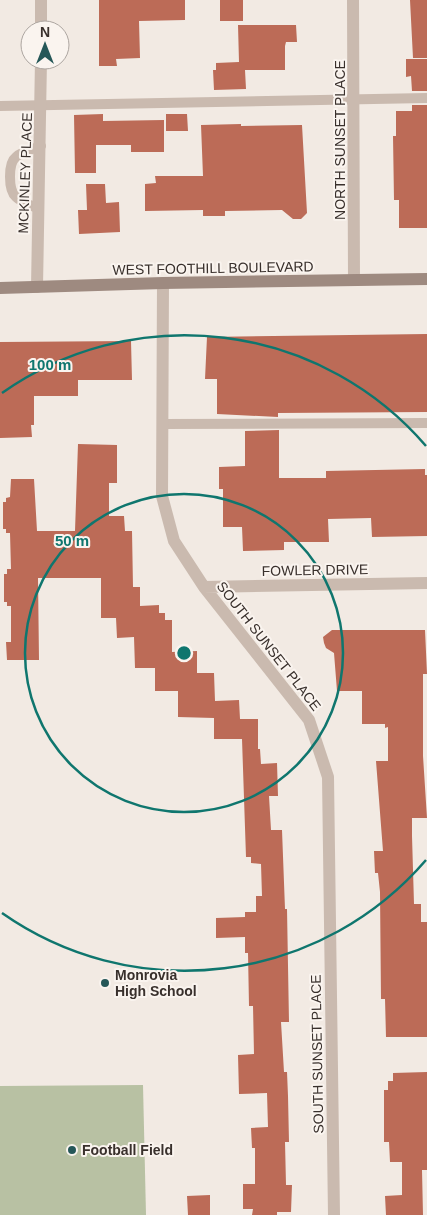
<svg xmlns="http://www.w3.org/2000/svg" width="427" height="1215" font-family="Helvetica,sans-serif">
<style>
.green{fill:#b8c1a3}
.building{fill:#bc6b57}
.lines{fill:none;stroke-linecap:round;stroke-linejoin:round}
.lane{stroke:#cabaaf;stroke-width:10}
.street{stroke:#cabaaf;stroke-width:12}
.secondary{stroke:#9e8a80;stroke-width:12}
.ring{fill:none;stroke:#0f766e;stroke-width:2.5}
.poi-dot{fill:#255758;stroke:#faf4ef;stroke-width:2}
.labels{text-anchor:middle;stroke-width:4;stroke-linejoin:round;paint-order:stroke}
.street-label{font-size:14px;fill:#39302c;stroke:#faf4ef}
.poi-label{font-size:14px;font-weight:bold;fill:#39302c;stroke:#faf4ef;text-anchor:start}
.centre{fill:#0f766e;stroke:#faf4ef;stroke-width:2.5}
.ring-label{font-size:15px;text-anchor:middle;font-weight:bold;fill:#0f766e;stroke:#faf4ef;stroke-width:4;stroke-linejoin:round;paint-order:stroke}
</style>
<rect width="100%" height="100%" fill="#f2eae3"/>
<path class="green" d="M143,1085L146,1215H0V1086Z"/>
<path class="building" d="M99,0H185V20L139,21L140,58L116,59L117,66H99Z
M220,0H243V21H220Z
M410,0H427V58H413Z
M238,25H296L297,42H286L285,46V70H245L246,89L214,90L213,70H216V63L239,62Z
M406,59H427V91H412L411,76L406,77Z
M412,105H427V228H399V200H394L393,136H396V111H412Z
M103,114V121L164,120V152H131V145H96V173H75L74,115Z
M166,114H187L188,131H166Z
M241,124V126L302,125L307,213L301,219H293L282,210L225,211V216H203V210L145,211V184L156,183L155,176H203L201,125Z
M86,184H105L106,203L119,202L120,232L79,234L78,210H87Z
M427,334V412L278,413V417L217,414V379H205L207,337Z
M131,341L132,380H78V396H34V425H31L32,437L0,438V342Z
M279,430V478H326V471L425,469V475H427V536L372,537L371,518L328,519L329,542H284V550L243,551L242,527H223V489H219V467L245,466V431Z
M78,444L117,445V483H109V516H124L125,531H132L133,587H140V606L159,605V613H165V620H172V652L197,651V673H214L215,701L239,700L240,719H258V749H260L261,764L277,763L278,796H269L271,830H282L285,909H287L289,1022H281L284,1072H287L288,1096L289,1142H285L286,1185H292L291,1212H277V1215H252L253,1209H243V1184H255V1148H252L251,1128L268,1127L267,1093L239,1094L238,1055L254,1054L253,1006H249L248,953H245V937L216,938V918L245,917V912H256V896H262L261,864L251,863V857H246L242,739H214V718L178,717V691H155V668H135L134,637L117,638L116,618H101V578H38L39,660H7L6,642H11V606H7V602H4V574H7V569H11L10,533H6V529H3V502H6V498L10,497L11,479H34L37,531H75Z
M332,630H425L427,674H423V756L427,818H412V836L414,904H421V922H427V1037H386L385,999H381L380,892L378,873H375L374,851H383L376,761H388V727L385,728V724H362V691H337L334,653L326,648L324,643L323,637Z
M427,1072V1170H422L423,1215H386L385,1196L402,1195V1162H390L389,1142H384V1090H388V1081H393V1073Z
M210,1195V1215H188L187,1196Z"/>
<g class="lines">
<path class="lane" d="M0,106L427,98
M37,208C30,205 21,202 16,197C8,190 8,163 16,157C22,151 34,149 41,146
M162,424L427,423"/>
<path class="street" d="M41,0V30
M353,0L354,280
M163,283L162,496L174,541L204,587L309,720L328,777L334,1215
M37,287L41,60
M204,587L427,583"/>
<path class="secondary" d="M0,288L163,283L427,279"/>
</g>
<g class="ring">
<circle cx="184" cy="653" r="159"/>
<path d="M426 860A318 318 0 0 1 2 913M2 393A318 318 0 0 1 426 446"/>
</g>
<g class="poi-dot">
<circle cx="105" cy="983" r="5"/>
<circle cx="72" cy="1150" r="5"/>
</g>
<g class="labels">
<g class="street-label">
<text transform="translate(340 140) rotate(-90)" y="5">NORTH SUNSET PLACE</text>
<text transform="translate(25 173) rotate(-88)" y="5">MCKINLEY PLACE</text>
<text transform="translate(213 268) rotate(-1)" y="5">WEST FOOTHILL BOULEVARD</text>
<text transform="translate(315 570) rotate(-1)" y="5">FOWLER DRIVE</text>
<text transform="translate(269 646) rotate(52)" y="5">SOUTH SUNSET PLACE</text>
<text transform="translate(317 1054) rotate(-91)" y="5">SOUTH SUNSET PLACE</text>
</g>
<g class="poi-label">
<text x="115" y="980">Monrovia<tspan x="115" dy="16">High School</tspan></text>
<text x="82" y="1155">Football Field</text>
</g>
</g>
<circle cx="184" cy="653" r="8" class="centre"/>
<g class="ring-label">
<text x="50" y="370">100 m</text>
<text x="72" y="546">50 m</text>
</g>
<g transform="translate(45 45)"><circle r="24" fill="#faf4ef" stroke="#ada6a1"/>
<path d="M0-4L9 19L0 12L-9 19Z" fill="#255758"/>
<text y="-8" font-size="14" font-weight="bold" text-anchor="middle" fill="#39302c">N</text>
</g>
</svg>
